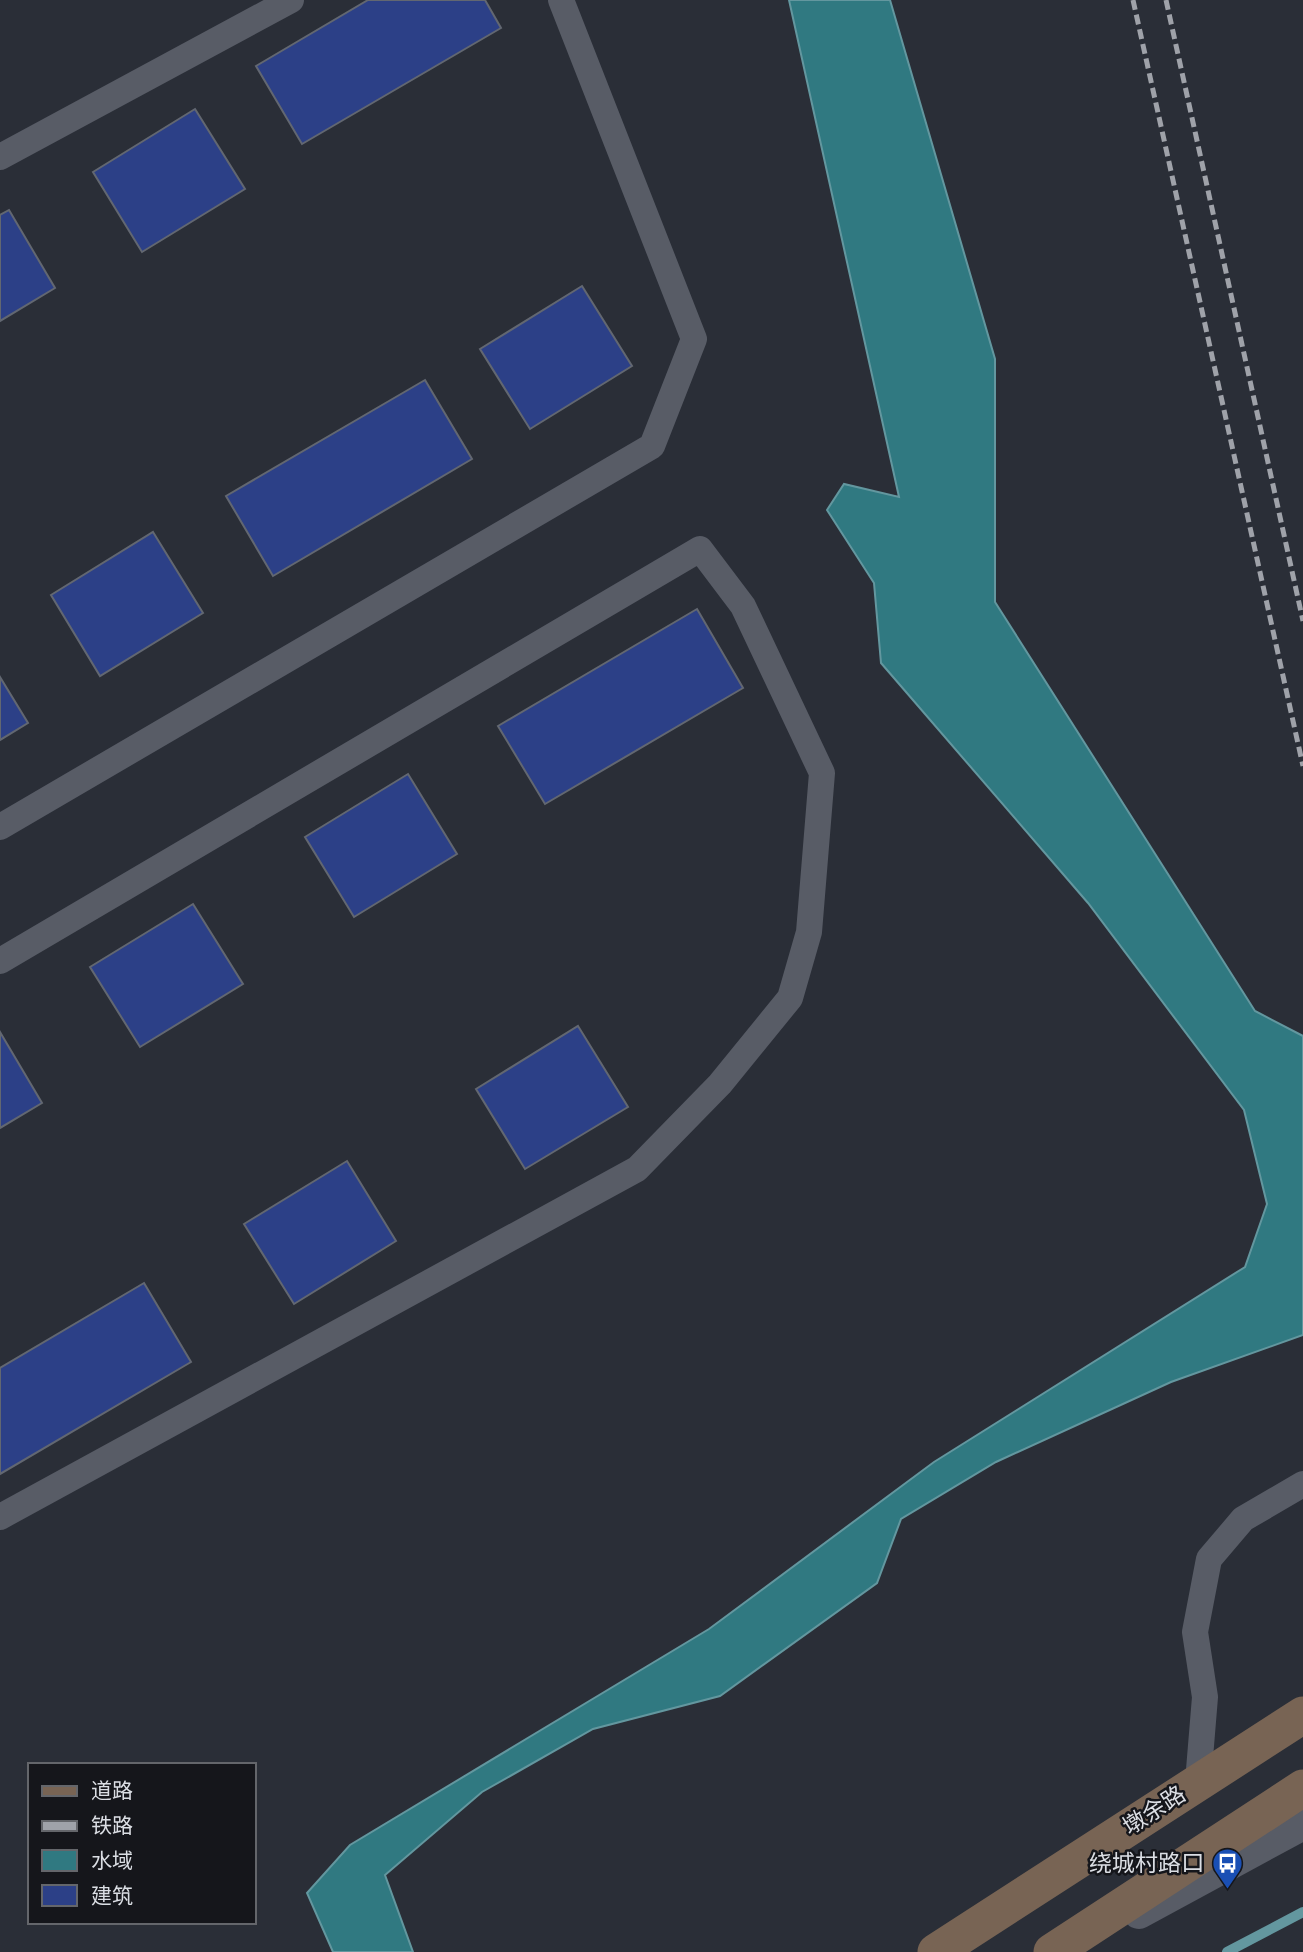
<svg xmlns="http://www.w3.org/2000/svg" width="1303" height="1952" font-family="Roboto,'Noto Sans SC',sans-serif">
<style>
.water{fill:#307981;stroke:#63979f;stroke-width:2}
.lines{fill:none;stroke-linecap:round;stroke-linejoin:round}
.stream{stroke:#63979f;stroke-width:10}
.building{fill:#2c4087;stroke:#626771;stroke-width:2}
.minor{stroke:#585c66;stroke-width:26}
.tertiary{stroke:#585c66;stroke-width:32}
.secondary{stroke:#786454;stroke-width:37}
.rail{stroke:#9fa2a9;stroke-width:5;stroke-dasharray:10 5;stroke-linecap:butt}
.labels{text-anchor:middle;stroke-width:5;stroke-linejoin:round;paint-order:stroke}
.street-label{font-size:23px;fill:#dbdee4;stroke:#15161b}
.poi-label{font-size:23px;fill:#dbdee4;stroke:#15161b;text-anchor:end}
</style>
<rect width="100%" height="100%" fill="#2a2e37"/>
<path class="water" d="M789,0H890L995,359V602L1255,1011L1303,1036V1335L1171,1382L996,1462L901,1519L877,1583L720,1696L593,1729L482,1792L385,1875L413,1952H333L307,1893L350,1845L709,1629L934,1462L1245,1267L1267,1204L1244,1110L1088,903L881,663L874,583L827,510L844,484L899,497Z"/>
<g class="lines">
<path class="stream" d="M1227,1952L1303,1912"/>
</g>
<path class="building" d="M368,0H485L501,28L302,144L256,66Z
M195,109L245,189L142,252L93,172Z
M9,210L55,288L0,321V215Z
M582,286L632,366L530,429L480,349Z
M425,380L472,459L273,576L226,496Z
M153,532L203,613L100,676L51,595Z
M697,609L743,688L545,804L498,726Z
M0,677L28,723L0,740Z
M408,774L457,854L354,917L305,837Z
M193,904L243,984L140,1047L90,967Z
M578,1026L628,1107L525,1169L476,1089Z
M0,1032L42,1103L0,1128Z
M347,1161L396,1241L294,1304L244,1224Z
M144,1283L191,1362L0,1474V1368Z"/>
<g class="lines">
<path class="minor" d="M0,157L291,0
M0,827L652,446L694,339L561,0
M0,961L700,549L743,606L822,773L809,932L790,998L720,1084L637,1169L0,1517
M1198,1782L1205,1697L1195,1632L1209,1559L1243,1519L1303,1484"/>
<path class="tertiary" d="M1139,1913L1303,1824"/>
<path class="secondary" d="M936,1952L1303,1715
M1052,1952L1303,1788"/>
<path class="rail" d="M1133,0L1303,766
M1166,0L1303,621"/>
</g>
<defs>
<symbol id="bus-pin" viewBox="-11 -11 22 30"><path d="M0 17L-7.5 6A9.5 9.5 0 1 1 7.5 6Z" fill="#1a4fb4" stroke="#15161b"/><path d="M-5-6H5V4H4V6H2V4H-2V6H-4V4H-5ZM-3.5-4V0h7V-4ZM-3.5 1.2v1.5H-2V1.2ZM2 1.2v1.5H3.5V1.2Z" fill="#fff"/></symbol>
</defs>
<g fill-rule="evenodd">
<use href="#bus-pin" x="1210" y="1846" width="35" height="47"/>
</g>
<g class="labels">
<g class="street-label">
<text transform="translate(1154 1810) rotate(-33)" y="8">墩余路</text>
</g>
<g class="poi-label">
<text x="1204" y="1871">绕城村路口</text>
</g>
</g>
<rect x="28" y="1763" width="228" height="161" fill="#15161b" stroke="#64666b" stroke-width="2"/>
<rect x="42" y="1786" width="35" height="10" fill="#786454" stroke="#64666b" stroke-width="2"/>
<text x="91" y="1798" font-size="21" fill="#dbdee4">道路</text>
<rect x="42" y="1821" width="35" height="10" fill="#9fa2a9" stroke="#64666b" stroke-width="2"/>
<text x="91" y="1833" font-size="21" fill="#dbdee4">铁路</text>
<rect x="42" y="1850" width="35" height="21" fill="#307981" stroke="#64666b" stroke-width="2"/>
<text x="91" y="1868" font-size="21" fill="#dbdee4">水域</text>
<rect x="42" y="1885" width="35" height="21" fill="#2c4087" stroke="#64666b" stroke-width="2"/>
<text x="91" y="1903" font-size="21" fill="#dbdee4">建筑</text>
</svg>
